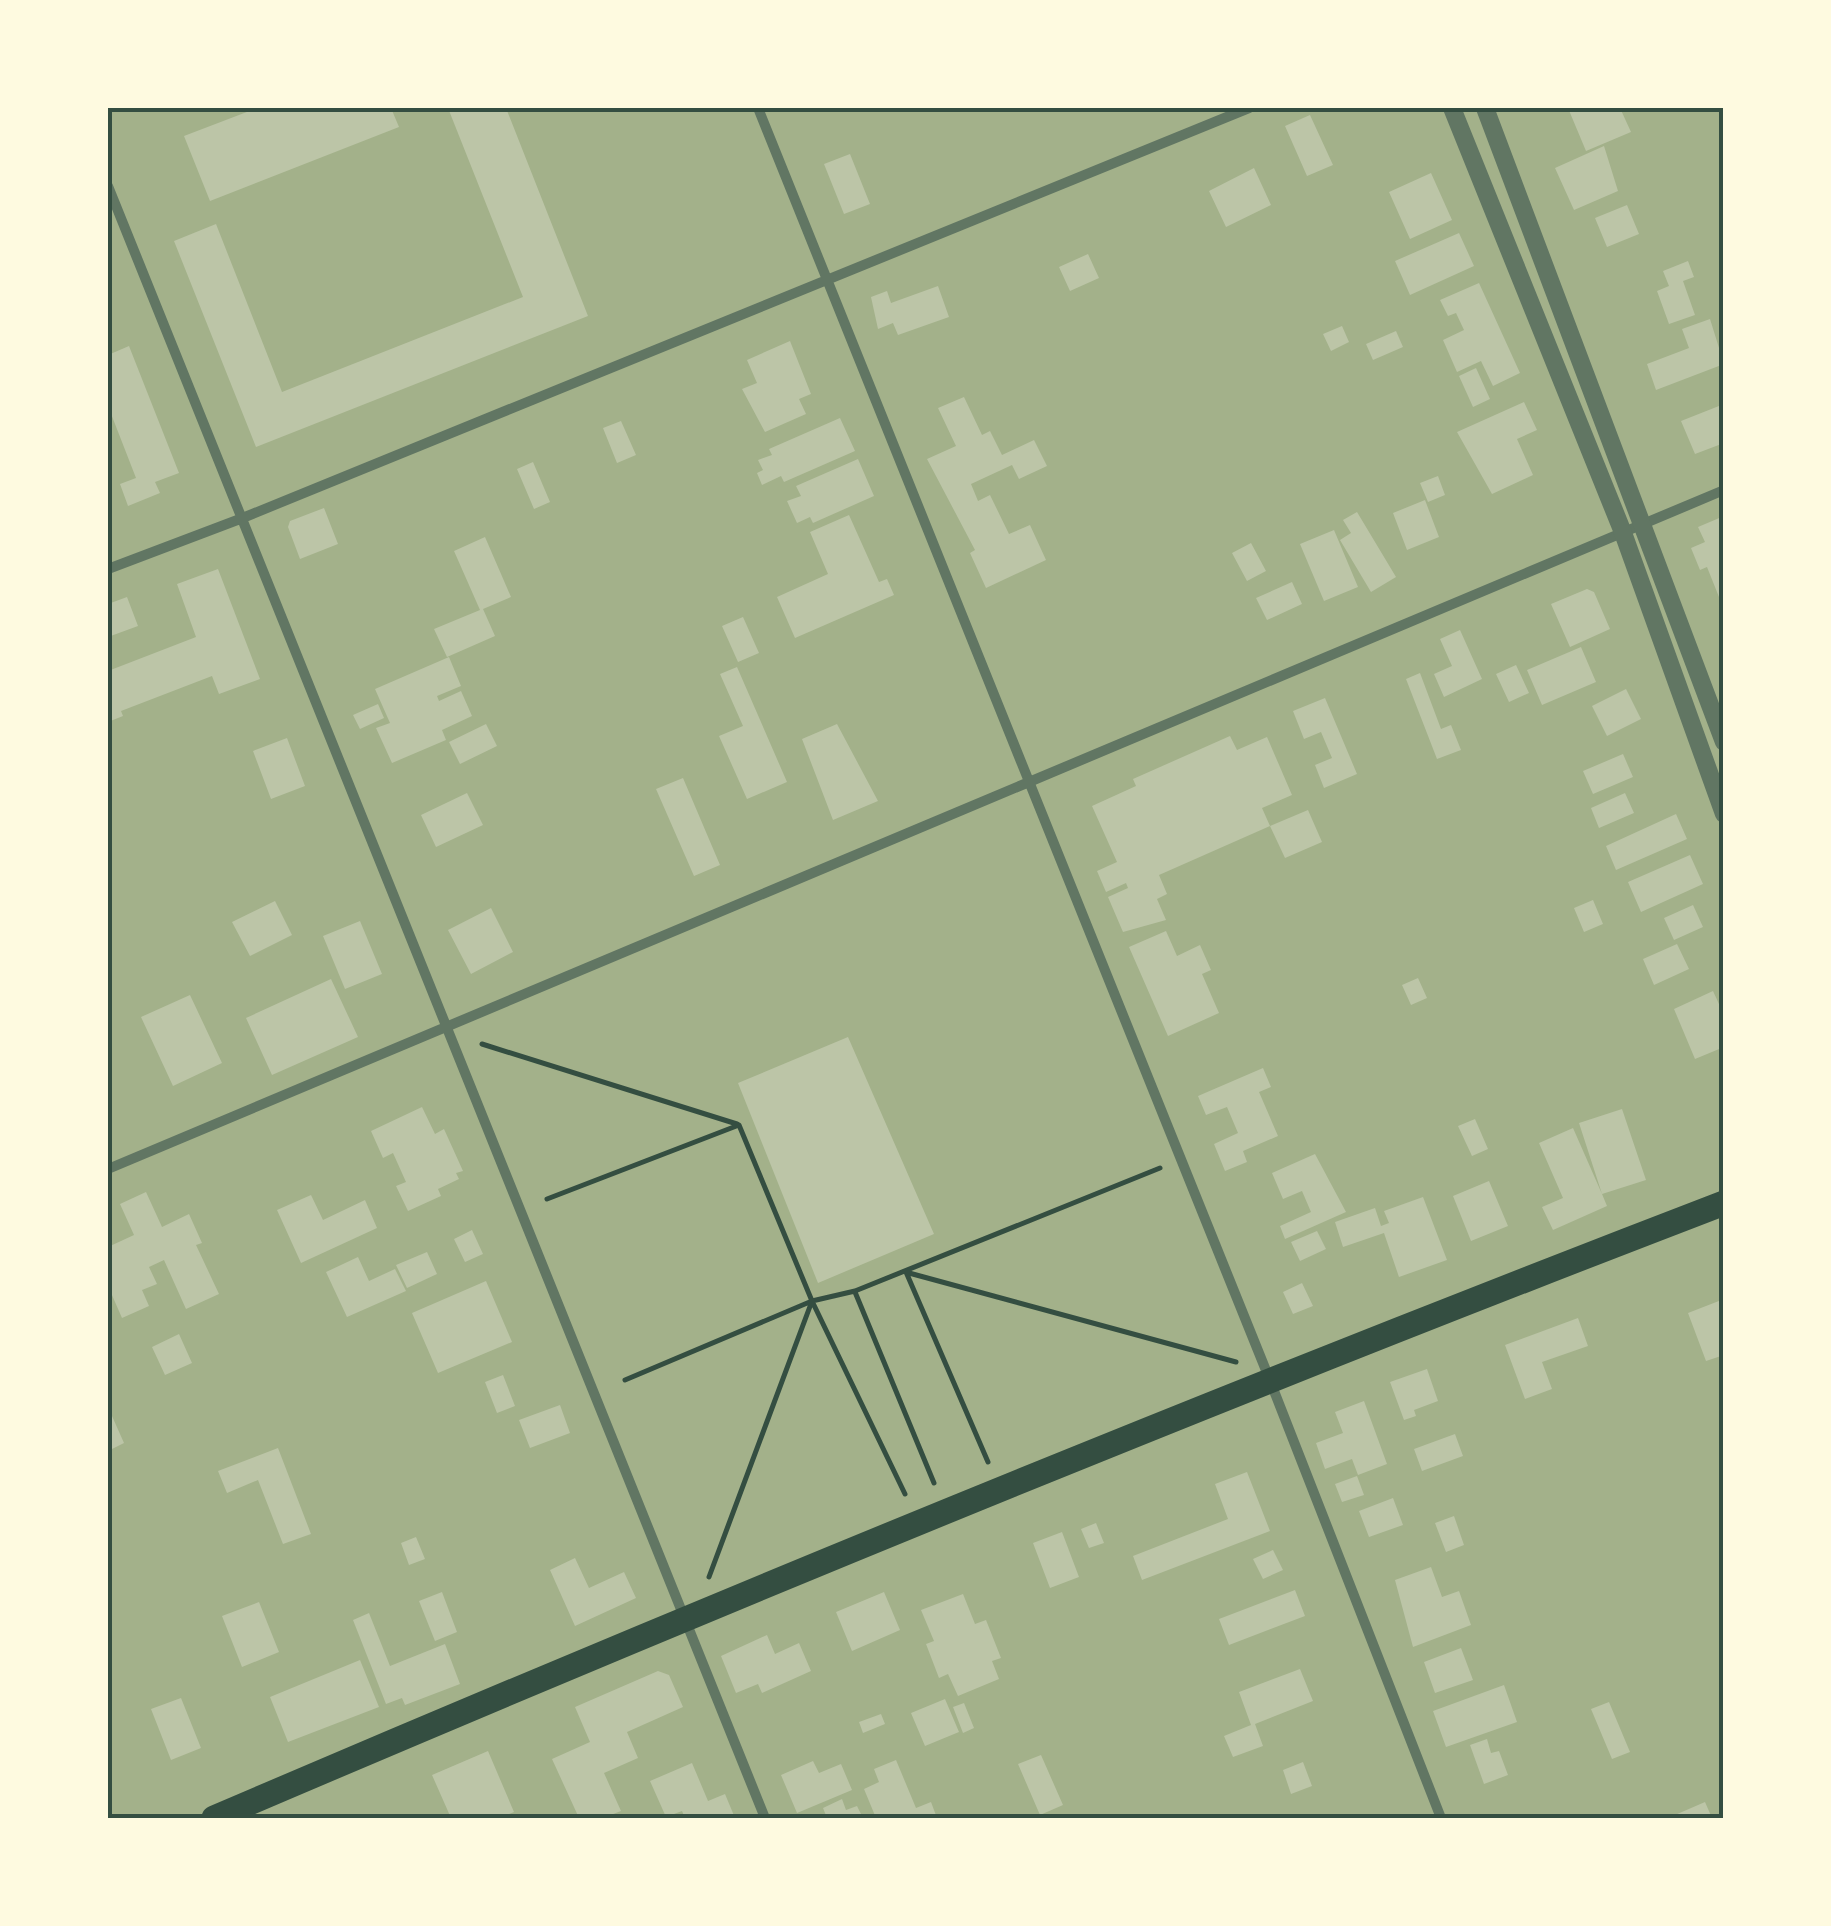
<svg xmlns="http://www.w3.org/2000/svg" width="1831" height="1926" font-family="Quicksand,sans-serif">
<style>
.water{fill:#a3b18a}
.building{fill:#bcc5a7}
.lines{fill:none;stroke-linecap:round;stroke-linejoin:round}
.path{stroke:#344e41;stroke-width:5}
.minor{stroke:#617663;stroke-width:10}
.tertiary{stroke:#617663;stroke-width:18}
.primary{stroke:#344e41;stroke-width:25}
.neatline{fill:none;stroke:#344e41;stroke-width:4}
</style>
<rect width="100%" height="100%" fill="#e9edc9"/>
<path class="water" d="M108,108H1723V1818H108Z"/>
<path class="building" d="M257,108H391L399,127L210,201L184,136Z
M448,108H506L588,316L256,447L174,241L216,224L282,392L523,297Z
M1568,108H1620L1631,132L1586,151Z
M1310,115L1333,165L1307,176L1285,126Z
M1604,146L1618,191L1574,210L1555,168Z
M850,154L870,204L844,214L824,164Z
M1254,168L1271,205L1226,227L1209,191Z
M1431,173L1452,220L1410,239L1389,192Z
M1627,205L1639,234L1607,247L1595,218Z
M1459,233L1474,266L1410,295L1395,261Z
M1088,254L1099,278L1070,291L1059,267Z
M1688,261L1694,277L1683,281L1695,315L1669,324L1657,291L1669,286L1663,271Z
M1479,283L1520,373L1493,386L1481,361L1457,372L1443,340L1464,330L1456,313L1448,316L1440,300Z
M938,286L949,317L898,335L893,323L878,329L871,297L887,291L891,303Z
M1710,319L1724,364L1656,390L1647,364L1689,348L1682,329Z
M1342,326L1349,342L1331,351L1323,334Z
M1396,331L1403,347L1373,360L1366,344Z
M790,341L811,394L799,399L806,414L765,432L742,389L757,383L747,360Z
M129,346L179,473L155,482L160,493L128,506L120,484L136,478L108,406V355Z
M1476,368L1490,399L1473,407L1459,376Z
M964,397L982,435L990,431L1002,455L1034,440L1047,466L1019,479L1012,465L971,484L978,501L990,495L1009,534L1030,525L1046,560L986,588L970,553L975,550L927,459L956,446L938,408Z
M1524,402L1537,430L1517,439L1533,475L1492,494L1457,432Z
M1724,404V443L1695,454L1681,421Z
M840,418L855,451L784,482L781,476L762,485L757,473L763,470L758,460L772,455L769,449Z
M621,421L636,455L617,463L603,428Z
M858,459L874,496L813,523L810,517L797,523L787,501L801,496L796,486Z
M533,462L550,502L534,509L517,469Z
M1438,476L1445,495L1428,502L1420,483Z
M1425,500L1439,537L1407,550L1393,513Z
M324,508L338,544L300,559L288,527L290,521Z
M1357,512L1396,577L1371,592L1340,540L1351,533L1343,520Z
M849,515L879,582L887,579L894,595L795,638L777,597L828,574L810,532Z
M1724,516V607H1723L1707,567L1700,570L1691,548L1705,542L1698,527Z
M1334,530L1358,587L1324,601L1300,544Z
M485,537L511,597L483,609L495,636L447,657L434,629L480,610L454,551Z
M1251,543L1266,571L1247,581L1232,553Z
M218,569L260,679L219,694L212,676L121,711L123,716L108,722V671L196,637L177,584Z
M1292,582L1302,604L1267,620L1256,598Z
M1587,589L1594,592L1610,629L1570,647L1551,604Z
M127,597L138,626L108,637V604Z
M743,617L759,653L738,662L722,626Z
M1460,630L1482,679L1444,697L1434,674L1452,666L1440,639Z
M1581,647L1596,682L1542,705L1527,670Z
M449,657L461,686L437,696L439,701L461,691L472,716L442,730L446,740L392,763L376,728L390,723L375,689Z
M1516,665L1529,693L1509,702L1496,674Z
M737,667L787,782L747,799L719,736L743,726L720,674Z
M1420,673L1441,729L1451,725L1461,750L1437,759L1406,679Z
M1626,689L1641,719L1607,736L1592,706Z
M1325,698L1357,774L1324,788L1315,765L1332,758L1321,732L1304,739L1293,711Z
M378,704L384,718L360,729L353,715Z
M486,724L497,746L460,764L449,742Z
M837,724L878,801L833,820L802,739Z
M1230,736L1237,750L1267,737L1292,795L1262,808L1270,826L1159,875L1167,894L1157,899L1166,920L1123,932L1108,897L1128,888L1126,883L1106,892L1097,871L1117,862L1092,806L1136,786L1133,779Z
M287,738L305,786L271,799L253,751Z
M1623,754L1633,777L1593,794L1583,771Z
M683,778L720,865L694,876L656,789Z
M467,793L483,825L436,847L421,815Z
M1625,793L1634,813L1599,828L1591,808Z
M1308,810L1322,842L1285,858L1270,826Z
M1676,814L1687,839L1616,870L1606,846Z
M1690,855L1703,884L1641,912L1628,882Z
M1593,900L1603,924L1584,932L1574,908Z
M275,901L292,935L250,956L232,922Z
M1693,905L1703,927L1674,940L1664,918Z
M491,908L513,952L471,974L448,930Z
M360,921L382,974L345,989L323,936Z
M1166,931L1177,956L1200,945L1211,970L1202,974L1219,1013L1168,1036L1129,947Z
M1677,944L1689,969L1654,985L1643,959Z
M1418,978L1427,998L1411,1005L1402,985Z
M331,979L358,1037L272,1075L246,1018Z
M1713,991L1724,1015V1047L1695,1059L1674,1009Z
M190,995L222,1063L173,1086L141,1017Z
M848,1037L934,1234L818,1283L738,1083Z
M1263,1068L1271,1087L1259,1092L1278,1136L1243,1151L1247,1162L1225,1171L1214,1144L1238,1133L1227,1107L1206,1115L1198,1096Z
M422,1107L435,1134L444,1129L463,1171L456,1173L459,1179L438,1189L441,1196L408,1211L396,1186L406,1182L393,1153L383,1158L371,1131Z
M1622,1109L1646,1180L1602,1194L1607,1206L1553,1230L1542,1207L1563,1198L1539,1143L1573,1128L1602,1194L1579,1123Z
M1475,1119L1488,1149L1472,1156L1458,1126Z
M1315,1154L1346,1212L1285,1239L1280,1226L1311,1212L1302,1191L1283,1199L1272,1173Z
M1489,1181L1508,1226L1471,1241L1453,1196Z
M146,1192L162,1227L189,1214L202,1243L196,1245L219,1294L186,1309L164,1260L149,1267L157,1284L142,1290L149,1306L122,1318L108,1286V1247L134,1235L120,1204Z
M311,1195L323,1220L365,1200L377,1228L301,1263L277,1210Z
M1423,1197L1447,1260L1399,1277L1384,1233L1343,1247L1335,1222L1375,1208L1381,1226L1389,1223L1384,1211Z
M472,1230L483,1254L465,1262L454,1239Z
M1317,1231L1326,1249L1300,1261L1291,1242Z
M427,1252L437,1274L407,1288L396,1265Z
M358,1257L369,1281L395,1269L406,1291L347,1317L326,1272Z
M486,1281L512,1342L438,1373L412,1313Z
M1302,1283L1313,1306L1293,1314L1283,1292Z
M1724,1299V1355L1706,1361L1688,1313Z
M1578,1318L1588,1346L1542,1362L1552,1389L1525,1399L1505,1345Z
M179,1334L192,1363L165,1375L152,1347Z
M1427,1369L1438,1401L1414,1410L1416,1416L1404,1420L1390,1382Z
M503,1375L515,1406L497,1413L485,1382Z
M1364,1401L1387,1464L1358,1475L1352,1459L1325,1469L1316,1443L1343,1433L1335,1412Z
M560,1405L570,1433L530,1448L519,1420Z
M108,1407L124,1443L108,1451Z
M1455,1434L1463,1456L1422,1471L1414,1449Z
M278,1448L311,1534L283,1544L258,1480L227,1493L218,1471Z
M1247,1472L1270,1531L1142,1580L1133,1556L1228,1519L1215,1484Z
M1357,1476L1364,1495L1342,1502L1335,1484Z
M1393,1498L1403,1525L1369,1537L1359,1511Z
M1454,1516L1464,1545L1446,1552L1435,1523Z
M1096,1523L1104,1543L1089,1548L1081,1529Z
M1062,1532L1079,1577L1050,1588L1033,1543Z
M416,1537L425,1559L409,1565L401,1543Z
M1273,1550L1283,1570L1263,1579L1253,1559Z
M575,1558L589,1588L624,1572L636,1598L575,1626L550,1570Z
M1431,1567L1442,1597L1459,1591L1471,1625L1413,1647L1395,1580Z
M1295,1590L1305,1616L1229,1645L1219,1619Z
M442,1592L457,1632L435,1641L419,1601Z
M884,1592L900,1630L852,1651L836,1612Z
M963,1594L975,1624L986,1620L1001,1658L992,1661L999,1679L958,1696L948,1674L939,1678L926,1644L934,1641L921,1610Z
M259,1602L279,1652L242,1667L222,1616Z
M369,1613L390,1666L445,1644L460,1684L405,1705L402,1698L386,1704L353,1620Z
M767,1635L775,1654L799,1643L811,1671L762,1693L758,1684L736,1693L721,1656Z
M1461,1648L1473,1680L1435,1693L1424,1662Z
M360,1660L379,1707L288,1742L270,1697Z
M1300,1669L1313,1701L1255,1724L1263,1746L1233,1757L1224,1736L1251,1725L1239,1692Z
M658,1671L669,1675L683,1707L627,1732L638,1758L604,1773L621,1811L603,1818H579L552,1759L590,1742L575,1707Z
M1504,1685L1517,1722L1446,1747L1433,1711Z
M181,1698L201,1748L171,1760L151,1709Z
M945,1699L959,1732L925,1746L911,1713Z
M1609,1702L1630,1752L1612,1759L1591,1709Z
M964,1703L974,1728L963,1733L953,1707Z
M881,1714L885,1724L863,1733L859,1722Z
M1487,1739L1491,1753L1499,1751L1508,1775L1484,1784L1470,1745Z
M488,1751L514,1812L499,1818H451L432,1775Z
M1041,1755L1063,1805L1040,1815L1018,1764Z
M896,1760L916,1808L931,1802L937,1818H876L864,1789L879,1782L874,1769Z
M813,1761L819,1773L841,1764L852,1790L797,1813L781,1775Z
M1303,1762L1312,1786L1291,1794L1283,1770Z
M692,1763L708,1801L725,1794L735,1818H685L682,1811L666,1817L650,1781Z
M842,1799L846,1810L857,1806L863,1818H827L823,1808Z
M1705,1802L1712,1818H1668Z"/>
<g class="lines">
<path class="path" d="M482,1044L737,1124
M547,1199L739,1125L812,1301L905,1494
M906,1272L988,1462
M909,1273L1236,1362
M855,1292L934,1483
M625,1380L812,1301L855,1291L1160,1168
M709,1577L812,1301"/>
<path class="minor" d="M758,108L1269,1378L1441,1818
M108,186L765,1818
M108,569L240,519L1249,108
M108,1169L1724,490"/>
<path class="tertiary" d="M1452,108L1622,530L1724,814
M1485,108L1724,742"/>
<path class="primary" d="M214,1818C714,1604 1216,1398 1724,1203"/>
</g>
<rect width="1831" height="1926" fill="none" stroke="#fefae0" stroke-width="220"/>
<rect x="110" y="110" width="1611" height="1706" class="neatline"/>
</svg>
